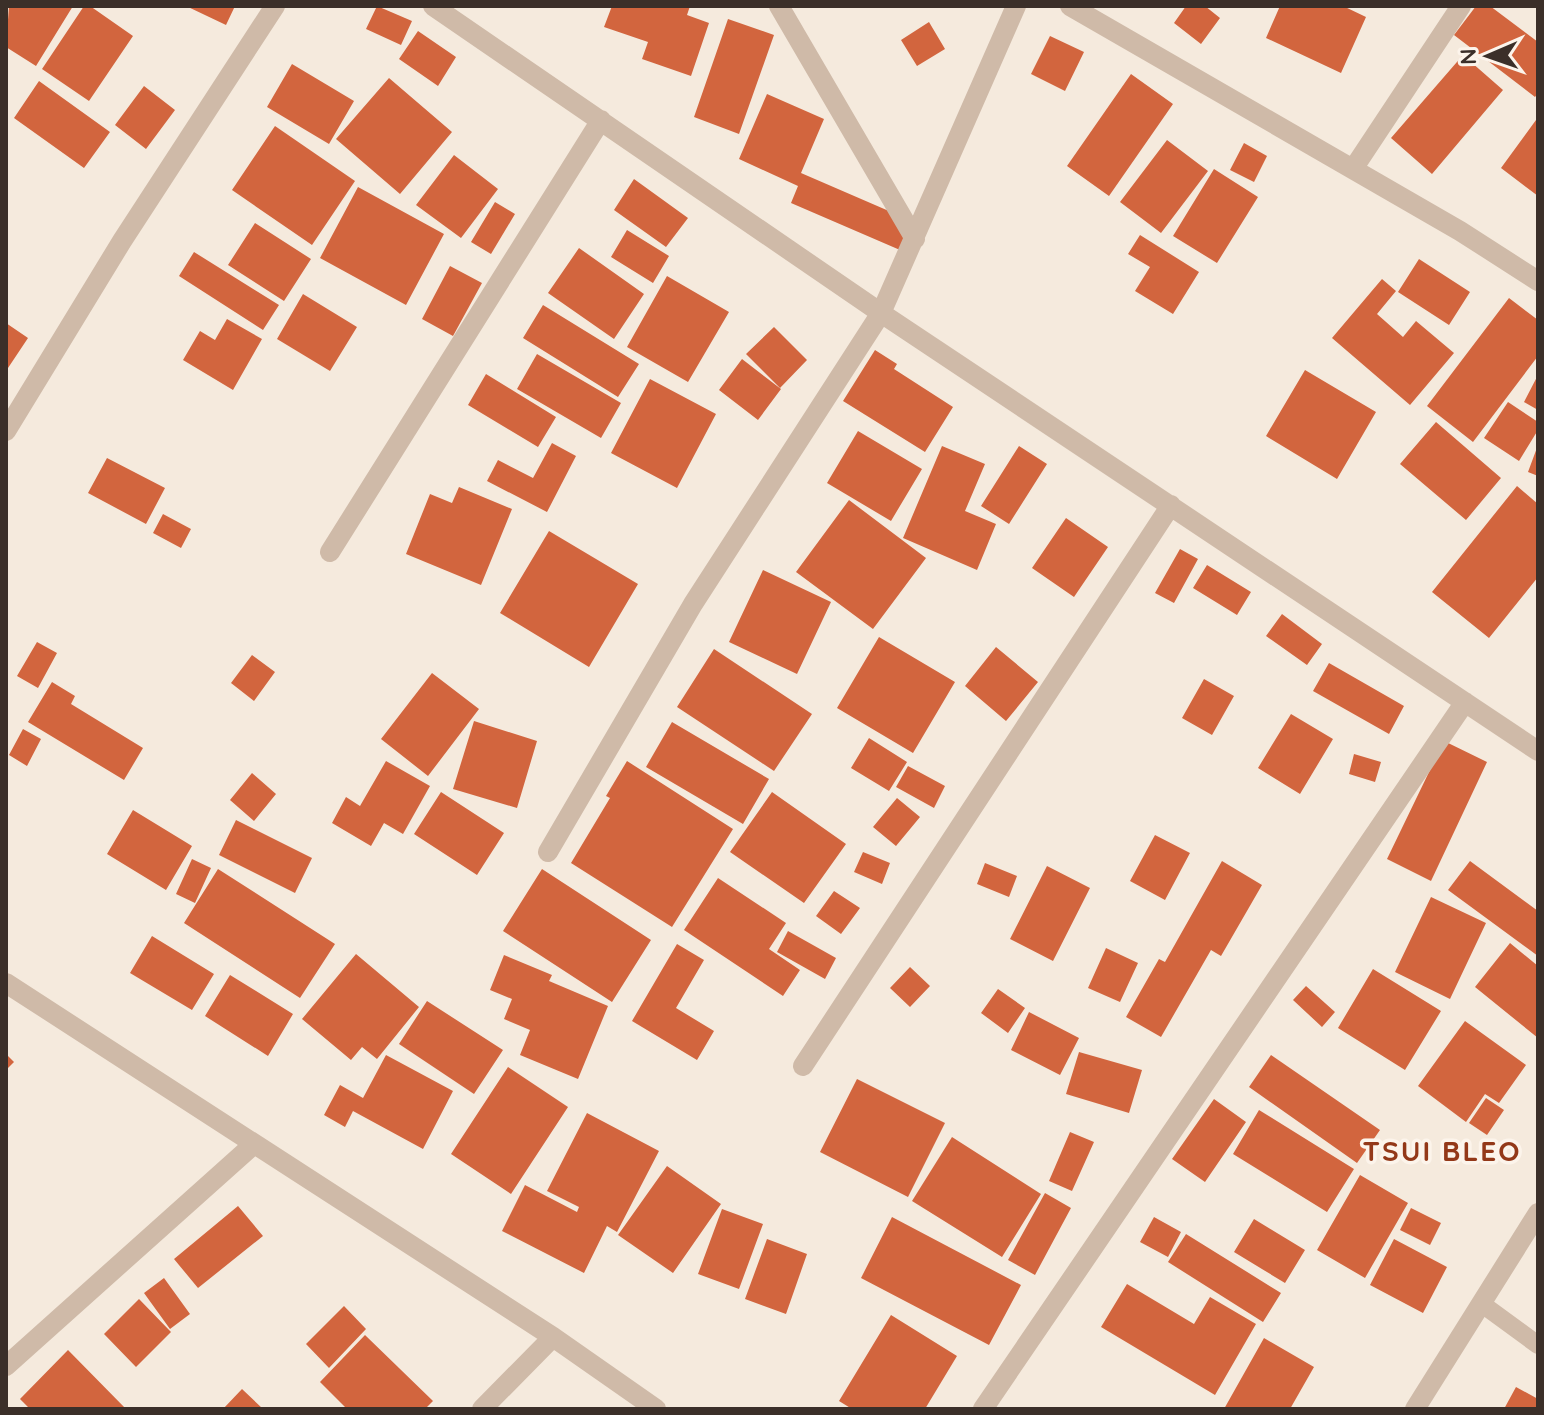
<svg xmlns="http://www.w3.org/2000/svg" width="1544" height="1415" font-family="Quicksand,sans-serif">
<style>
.building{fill:#d2653e}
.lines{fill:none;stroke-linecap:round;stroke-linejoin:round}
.lane{stroke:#cfbaa8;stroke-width:18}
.street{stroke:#cfbaa8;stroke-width:20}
.labels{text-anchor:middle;stroke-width:7;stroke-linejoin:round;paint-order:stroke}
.district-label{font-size:28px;font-weight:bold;letter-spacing:2px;fill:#933818;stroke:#fcf4eb}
</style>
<rect width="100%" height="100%" fill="#f5eadd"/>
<path class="building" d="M9,6H73L36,66L6,47Z
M84,6H90L133,36L89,101L42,69Z
M186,6H235L226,25Z
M377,6L412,21L401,45L366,29Z
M612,6H690L687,15L709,23L691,76L642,59L648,42L604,27Z
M1186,6H1205L1220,18L1201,44L1174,23Z
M1280,6H1343L1366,17L1341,73L1266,38Z
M1476,6H1490L1538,42V93L1535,97L1454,35Z
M728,19L774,35L739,134L694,117Z
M929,22L945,49L917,66L901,40Z
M418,31L456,57L438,86L399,59Z
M1050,36L1084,52L1065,91L1031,74Z
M1463,55L1503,90L1432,174L1391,138Z
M292,64L354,101L329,144L267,107Z
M1131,74L1173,104L1109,196L1067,166Z
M389,78L452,132L400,194L336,139Z
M39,81L110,132L84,168L14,118Z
M144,86L175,110L146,149L115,125Z
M767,94L824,119L801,173L912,221L900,250L791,203L798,186L739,159Z
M1536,120L1538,121V196L1501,168Z
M275,126L355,181L312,245L232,190Z
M1167,140L1208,171L1161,233L1120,202Z
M1244,143L1267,156L1254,182L1230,170Z
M454,155L498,189L461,238L416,205Z
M1214,169L1258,197L1217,263L1173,236Z
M634,179L688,218L666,247L614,210Z
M358,187L444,234L406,305L320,258Z
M495,202L515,214L491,254L471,242Z
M255,223L311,259L284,301L228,265Z
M627,230L669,256L653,283L611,257Z
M1140,235L1199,272L1173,314L1135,291L1150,267L1128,254Z
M579,248L644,294L614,339L548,293Z
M194,252L279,305L263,330L179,276Z
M1419,259L1470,292L1449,325L1398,292Z
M450,266L482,283L453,336L422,319Z
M667,276L729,312L688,382L627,347Z
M1382,279L1396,291L1377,314L1403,337L1416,321L1454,353L1410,405L1332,338Z
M303,294L357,327L330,371L277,339Z
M1509,298L1538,320V356L1473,442L1427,406Z
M543,305L639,364L618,397L523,338Z
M227,319L262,339L233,390L183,360L200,331L215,340Z
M6,323L28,338L6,371Z
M774,327L807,360L780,388L746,354Z
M875,350L897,364L894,369L953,407L925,452L843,401Z
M537,354L621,403L601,438L517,389Z
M742,359L781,389L758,420L719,390Z
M1305,370L1376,412L1337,479L1266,436Z
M486,374L556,417L538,447L468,405Z
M1538,375V410L1524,402Z
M650,379L716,414L677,488L611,453Z
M1508,402L1538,422V430L1519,461L1484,438Z
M1436,422L1501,478L1466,520L1400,464Z
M858,431L922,469L891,521L827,483Z
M552,443L576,456L547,512L487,481L498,460L533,478Z
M1538,445V476L1528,472Z
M942,446L985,464L965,511L996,524L977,570L903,538Z
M1019,446L1047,464L1009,524L981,506Z
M107,458L165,488L146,524L88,493Z
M1517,486L1538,504V577L1489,638L1432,592Z
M459,487L512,509L481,585L406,554L430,494L452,503Z
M849,500L926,558L873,629L796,572Z
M163,514L191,529L181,548L153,533Z
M1066,518L1108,547L1074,597L1032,568Z
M549,531L638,584L589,667L500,613Z
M1180,549L1198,559L1174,603L1155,593Z
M1207,565L1251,592L1237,615L1193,588Z
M763,570L831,602L797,674L729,642Z
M1282,614L1322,644L1307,665L1266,636Z
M879,637L955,682L913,753L837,708Z
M37,642L57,653L38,688L17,676Z
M996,647L1038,682L1006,721L965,686Z
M714,649L812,714L774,771L677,707Z
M252,655L275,672L254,701L231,683Z
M1329,663L1404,706L1389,734L1313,691Z
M432,673L479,709L428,776L381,739Z
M1204,679L1234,696L1212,735L1182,718Z
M52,682L75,696L71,704L143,748L124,780L28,722Z
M1291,714L1333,739L1300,794L1258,768Z
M474,721L537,741L517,808L453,789Z
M672,722L769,779L743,824L646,767Z
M23,729L41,739L27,766L9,755Z
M869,738L907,762L889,791L851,768Z
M1444,741L1487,762L1431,881L1387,859Z
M1354,754L1381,762L1375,782L1349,774Z
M386,761L430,786L403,834L384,823L371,846L332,823L346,797L360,806Z
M627,761L733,829L672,927L571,863L610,798L606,796Z
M908,766L945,786L934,808L896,787Z
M252,773L276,794L254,821L230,800Z
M441,792L504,833L477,875L414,834Z
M772,792L846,844L804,903L730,852Z
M897,798L920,817L896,846L873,827Z
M133,810L192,846L166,890L107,854Z
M236,820L312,858L295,893L219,855Z
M1155,835L1190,853L1165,900L1130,881Z
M863,852L890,863L882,884L854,872Z
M192,859L211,868L195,903L176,894Z
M1222,861L1262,885L1221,956L1211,950L1161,1037L1126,1017L1159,959L1165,962Z
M1470,861L1538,911V956L1448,890Z
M985,863L1017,876L1009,897L977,884Z
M1047,866L1090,888L1053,961L1010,939Z
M218,869L335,944L300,998L184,923Z
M542,869L651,940L612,1002L503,931Z
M718,878L786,923L769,949L800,970L783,996L684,930Z
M834,891L860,908L841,934L816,916Z
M1431,897L1486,923L1450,999L1395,972Z
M788,931L836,958L825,979L777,952Z
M152,936L214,974L192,1010L130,973Z
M1510,943L1538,966V1038L1475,987Z
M677,944L704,960L676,1008L714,1031L697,1060L632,1021Z
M1106,948L1138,963L1120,1002L1088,988Z
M356,954L419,1007L377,1059L362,1047L351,1060L302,1019Z
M504,955L552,975L549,981L608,1006L578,1079L520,1055L530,1030L504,1019L512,999L490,990Z
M910,967L930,986L910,1007L890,988Z
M1373,969L1441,1011L1405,1070L1338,1028Z
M230,975L293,1014L268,1056L205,1016Z
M1306,986L1335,1012L1322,1027L1293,1000Z
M998,989L1025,1008L1008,1033L981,1013Z
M427,1001L503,1050L474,1094L399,1044Z
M1029,1012L1079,1038L1060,1075L1011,1050Z
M1465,1021L1526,1065L1499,1103L1485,1094L1466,1122L1418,1086Z
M1079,1052L1142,1070L1129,1113L1066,1094Z
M6,1054L14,1062L6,1070Z
M386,1055L453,1091L423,1149L353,1111L345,1127L324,1115L340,1085L363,1098Z
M1271,1055L1380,1130L1357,1163L1249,1087Z
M508,1067L568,1107L511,1194L451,1154Z
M857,1079L945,1123L908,1197L820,1152Z
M1486,1098L1504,1110L1487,1135L1469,1123Z
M1214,1099L1246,1122L1205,1182L1172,1159Z
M1259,1110L1354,1169L1327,1212L1233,1154Z
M587,1113L659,1151L617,1232L607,1226L584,1273L502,1231L525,1185L577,1212L579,1207L547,1191Z
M1070,1132L1094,1142L1072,1191L1049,1181Z
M952,1137L1041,1194L1002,1257L912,1201Z
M667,1166L721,1204L673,1273L618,1235Z
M1360,1175L1408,1203L1365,1278L1317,1250Z
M1045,1193L1071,1208L1035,1275L1008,1260Z
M238,1206L263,1236L198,1288L174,1259Z
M1411,1208L1441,1223L1430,1245L1400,1230Z
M722,1209L763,1224L739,1289L698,1274Z
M892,1217L1021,1285L989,1345L861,1278Z
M1154,1217L1181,1232L1168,1257L1140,1242Z
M1254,1219L1305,1250L1285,1283L1234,1252Z
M1186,1234L1281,1293L1263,1322L1168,1262Z
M767,1239L807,1254L786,1314L745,1299Z
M1394,1239L1447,1267L1423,1313L1370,1285Z
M164,1278L190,1314L170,1329L144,1293Z
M1127,1284L1194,1324L1210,1297L1256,1324L1215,1395L1101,1327Z
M139,1299L171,1332L136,1367L104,1334Z
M344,1306L366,1329L329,1368L306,1344Z
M891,1315L957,1356L925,1409H852L839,1401Z
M365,1335L433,1401L425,1409H347L320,1382Z
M1264,1338L1314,1367L1290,1409H1224Z
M68,1350L126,1409H30L20,1399Z
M1516,1387L1538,1399V1409H1504Z
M242,1389L263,1409H223Z"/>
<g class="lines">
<path class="lane" d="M1482,1304L1538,1345"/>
<path class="street" d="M433,6L881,313L693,604L548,852
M779,6L915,239
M1016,6L881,313L1538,751
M1070,6L1460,231L1538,281
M1353,169L1461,6
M6,431L122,241L275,6
M330,552L601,120
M6,983L553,1337L656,1409
M803,1066L1171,505
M6,1366L254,1144
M482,1409L553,1337
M983,1409L1465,702
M1415,1409L1538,1213"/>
</g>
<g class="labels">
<g class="district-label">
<text x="1442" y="1161">TSUI BLEO</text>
</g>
</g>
<rect width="1544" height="1415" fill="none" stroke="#3b2f29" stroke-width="16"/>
<g transform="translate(1488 56) rotate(268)" stroke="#fcf4eb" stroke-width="6" paint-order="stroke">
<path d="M0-6L14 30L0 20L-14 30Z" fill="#3b2f29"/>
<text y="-12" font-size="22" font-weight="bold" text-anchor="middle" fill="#3b2f29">N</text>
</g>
</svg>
